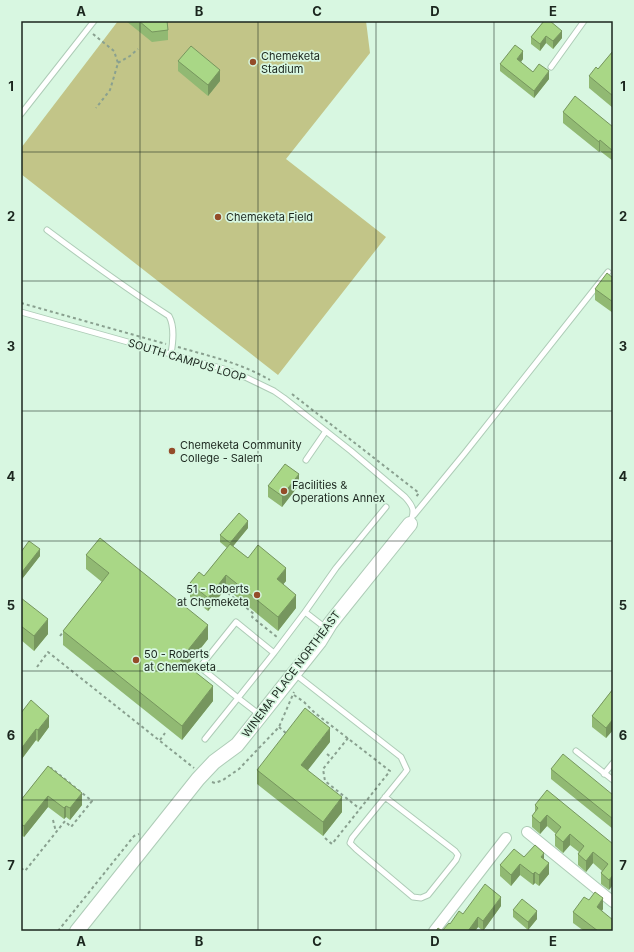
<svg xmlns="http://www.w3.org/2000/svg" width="634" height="952" font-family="Inter,sans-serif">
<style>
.garden{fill:#c2c588}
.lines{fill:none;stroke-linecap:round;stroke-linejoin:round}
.lane-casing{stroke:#aeccb7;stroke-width:7}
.street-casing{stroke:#aeccb7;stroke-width:12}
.secondary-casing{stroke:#aeccb7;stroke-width:16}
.path{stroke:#89a08f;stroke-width:2;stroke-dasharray:3 3;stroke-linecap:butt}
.lane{stroke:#fff;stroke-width:5}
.street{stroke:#fff;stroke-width:10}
.secondary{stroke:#fff;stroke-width:14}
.wall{fill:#91b973}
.shaded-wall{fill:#76965e}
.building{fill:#a9d786;stroke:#76965e}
.grid{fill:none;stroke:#1b261e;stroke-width:1;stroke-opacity:0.55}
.poi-dot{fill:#944c29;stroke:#d8f7e1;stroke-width:1.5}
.labels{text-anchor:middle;stroke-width:3.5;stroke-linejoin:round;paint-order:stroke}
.poi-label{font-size:11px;fill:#1b261e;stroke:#d8f7e1;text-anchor:start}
.street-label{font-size:11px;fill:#1b261e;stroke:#d8f7e1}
.neatline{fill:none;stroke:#1b261e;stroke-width:1.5}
.grid-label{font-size:13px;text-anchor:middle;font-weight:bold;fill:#1b261e}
</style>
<rect width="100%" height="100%" fill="#d8f7e1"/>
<path class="garden" d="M118,21H366L370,53L286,159L386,237L278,375L21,174V148Z"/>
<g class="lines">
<defs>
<path id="lane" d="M551,67L584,21
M21,114L94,21
M47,230C87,260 127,289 169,316C175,327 173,342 171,354
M21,312L224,369L241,375L274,391L284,398L351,451L405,497C414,507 415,511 410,523
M306,460L326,431
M414,515L464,454L608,272
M305,612L336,568L386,507
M236,622L274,653L238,698L200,667Z
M274,653L305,612L327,629
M295,674L401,757L407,770L404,774L352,838L350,843L356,849L413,897L421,898L428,895L456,860L458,855L455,851L385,797
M205,739L238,698L260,715
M576,751L613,780
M604,774L613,763"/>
<path id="street" d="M527,832L613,902
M434,931L506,838"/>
<path id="secondary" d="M77,931L198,779L214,762L237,745L245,735L319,642L330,624L337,615L410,524"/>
</defs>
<use href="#lane" class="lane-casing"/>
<use href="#street" class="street-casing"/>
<use href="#secondary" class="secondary-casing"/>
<path class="path" d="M93,34L114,51L118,63L110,90L96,108
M118,63L130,56L138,49
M21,303L166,344
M178,347C209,356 241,363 270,380
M292,394L419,493L415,498
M223,589L254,614L252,617L277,637
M60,636L64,631
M37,667L48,652L194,768
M294,695L304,702L315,713L390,771L332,844L325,838
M279,727L287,734
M348,738L323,769L325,781L360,809
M160,740L165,733
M327,754L332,758
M212,782L215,783L223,780L239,769L279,727L294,692
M53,820L56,832
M21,868L25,871L65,821L71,827L92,801L51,768L49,770
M58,931L134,836L139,834"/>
<use href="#lane" class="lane"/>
<use href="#street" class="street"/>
<use href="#secondary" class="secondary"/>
</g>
<path class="wall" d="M126,21H167L168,30V40L152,42Z
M544,21L562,38L553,49L546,43L540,51L531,44V37Z
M613,51V108L589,88V76L598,69Z
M523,59L521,62L533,72L549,79L534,98L500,71V64Z
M178,61L220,81L208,96L178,71Z
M563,112L613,127V161L600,151L599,152L563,123Z
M613,278V313L595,300V289Z
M299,485L282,507L268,497V486Z
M248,528L233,546L248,558L286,581L283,584L296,608L278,631L226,588L208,611L190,597V583L204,576L227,548L220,542V535Z
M21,552L40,556L22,579L21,578Z
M86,555L208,639L187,666L213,701L182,740L63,645V631L102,582L86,569Z
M21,598L48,634L34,651L21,640Z
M613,689V730L606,738L592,727V716Z
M21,713L49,727L38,742L36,740L21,760Z
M330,742L307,770L342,812L323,836L257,784V770Z
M48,766L82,805L70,820L66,817L64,819L48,807L24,837L21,835V800Z
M551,769L613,795V829L551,779Z
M535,805L613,844L609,890L601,884V873L602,871L593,863L586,872L578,865V854L579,852L570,845L563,853L555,846V835L556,834L547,826L540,834L532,827V816L535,813Z
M524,857L544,859L549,874L539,886L535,883L533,885L520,875L511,886L500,876V865Z
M589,900L603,909L602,911L613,931H584L573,923V912Z
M501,906L483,931L478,927L475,931H442L450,924L463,914Z
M513,910L537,919L528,930L513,917Z"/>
<path class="shaded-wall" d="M562,31V38L553,49V41Z
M546,36V43L540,51V44Z
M523,51V59L517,67V59Z
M220,70V81L208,96V85Z
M549,71V79L534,98V91Z
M600,140V151L599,152V142Z
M299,474V485L282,507V496Z
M248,521V528L230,550V543Z
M40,549V556L22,579V572Z
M286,568V581L277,592V579Z
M226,575V588L208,611V598Z
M296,595V608L278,631V617Z
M48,619V634L34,651V636Z
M208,625V639L180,674V660Z
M213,686V701L182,740V726Z
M49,716V727L38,742V730Z
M613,719V730L606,738V728Z
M330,728V742L301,779V765Z
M36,729V740L21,760V749Z
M82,793V805L70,820V808Z
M48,796V807L24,837V826Z
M342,797V812L323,836V822Z
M66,806V817L64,819V808Z
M547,815V826L540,834V823Z
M570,834V845L563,853V842Z
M593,852V863L586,872V861Z
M544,853V864L541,857Z
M549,863V874L539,886V875Z
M520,864V875L511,886V875Z
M535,872V883L533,885V874Z
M613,875V885L609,890V880Z
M501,897V906L483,931V921Z
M603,898V909L597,917V907Z
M537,911V919L528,930V922Z
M478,917V927L475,931H468Z"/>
<path class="building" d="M139,21H167L168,30L152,32Z
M544,21H550L562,31L553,41L546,36L540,44L531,37Z
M515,45L523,51L517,59L533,72L539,64L549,71L534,91L500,64Z
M191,46L220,70L208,85L178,61Z
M613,51V96L589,76L596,67L598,69Z
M575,96L613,127V151L600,140L599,142L563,112Z
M607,273L613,278V302L595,289Z
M285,464L299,474L282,496L268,486Z
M239,513L248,521L230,543L220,535Z
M100,538L208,625L180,660L213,686L182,726L63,631L109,573L86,555Z
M29,541L40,549L22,572L21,571V552Z
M230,544L248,558L258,545L286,568L277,579L296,595L278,617L226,575L208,598L190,583L199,572L204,576Z
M21,598L48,619L34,636L21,626Z
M613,689V719L606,728L592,716Z
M31,700L49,716L38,730L36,729L21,749V713Z
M305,708L330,728L301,765L342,797L323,822L257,770Z
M563,754L613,795V819L551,769Z
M48,766L82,793L70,808L66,806L64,808L48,796L24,826L21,824V800Z
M547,790L613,844V875L609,880L601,873L608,864L593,852L586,861L578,854L584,846L570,834L563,842L555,835L561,827L547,815L540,823L532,816L538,808L535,805Z
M535,845L544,853L541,857L549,863L539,875L535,872L533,874L520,864L511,875L500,865L514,849L524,857Z
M485,884L501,897L483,921L478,917L468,931H460L459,930L458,931H442L449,923L450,924L459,911L463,914Z
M595,892L603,898L597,907L613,920V931H598L573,912L584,897L589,900Z
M522,899L537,911L528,922L513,910Z
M438,928L442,931H436Z"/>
<path class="grid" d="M140,21V931M258,21V931M376,21V931M494,21V931M21,152H613M21,281H613M21,411H613M21,541H613M21,671H613M21,800H613"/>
<g class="poi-dot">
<circle cx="253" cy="62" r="4"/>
<circle cx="218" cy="217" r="4"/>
<circle cx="172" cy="451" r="4"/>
<circle cx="284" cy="491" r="4"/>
<circle cx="257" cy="595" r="4"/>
<circle cx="136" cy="660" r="4"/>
</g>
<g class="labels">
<g class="poi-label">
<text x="261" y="60">Chemeketa<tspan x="261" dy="13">Stadium</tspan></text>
<text x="226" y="221">Chemeketa Field</text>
<text x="180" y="449">Chemeketa Community<tspan x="180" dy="13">College - Salem</tspan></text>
<text x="292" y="489">Facilities &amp;<tspan x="292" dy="13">Operations Annex</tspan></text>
<text x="249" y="593" text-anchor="end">51 - Roberts<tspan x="249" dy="13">at Chemeketa</tspan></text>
<text x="144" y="658">50 - Roberts<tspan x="144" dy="13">at Chemeketa</tspan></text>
</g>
<g class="street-label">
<text transform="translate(187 360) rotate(17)" y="4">SOUTH CAMPUS LOOP</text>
<text transform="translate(291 674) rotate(-53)" y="4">WINEMA PLACE NORTHEAST</text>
</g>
</g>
<rect width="634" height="952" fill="none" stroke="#d8f7e1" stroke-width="44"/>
<rect x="22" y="22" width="590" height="908" class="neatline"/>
<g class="grid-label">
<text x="81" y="16">A</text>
<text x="199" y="16">B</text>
<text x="317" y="16">C</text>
<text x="435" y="16">D</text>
<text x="553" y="16">E</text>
<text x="11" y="91">1</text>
<text x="623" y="91">1</text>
<text x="11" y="221">2</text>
<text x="623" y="221">2</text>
<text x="11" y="351">3</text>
<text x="623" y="351">3</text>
<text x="11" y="481">4</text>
<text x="623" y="481">4</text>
<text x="11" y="610">5</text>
<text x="623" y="610">5</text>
<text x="11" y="740">6</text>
<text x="623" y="740">6</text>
<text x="11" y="870">7</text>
<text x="623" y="870">7</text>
<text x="81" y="946">A</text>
<text x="199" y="946">B</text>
<text x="317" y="946">C</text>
<text x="435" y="946">D</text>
<text x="553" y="946">E</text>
</g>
</svg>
